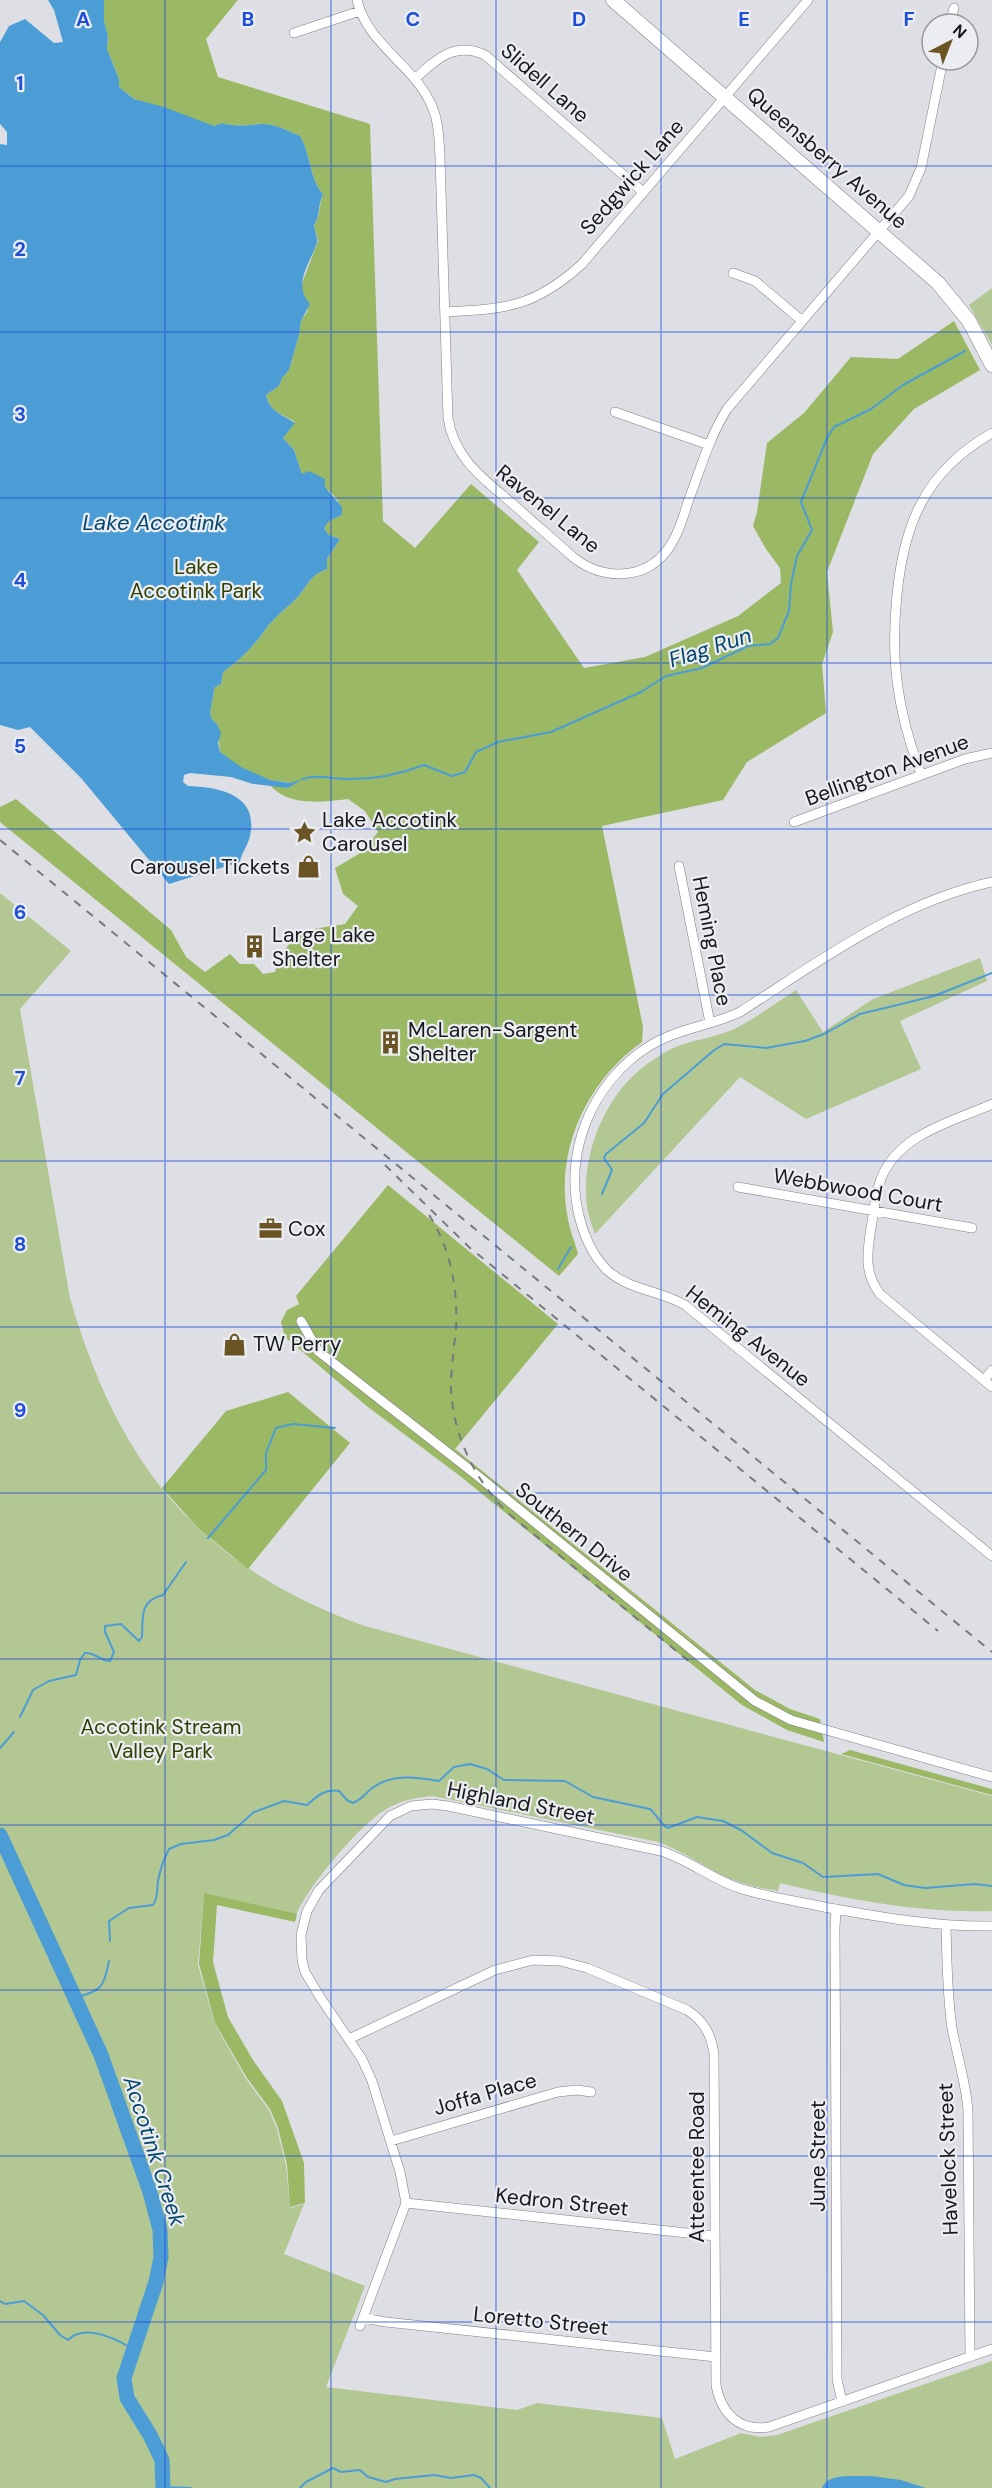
<svg xmlns="http://www.w3.org/2000/svg" width="992" height="2488" font-family="'DM Sans',sans-serif">
<style>
.green{fill:#b3c792}
.forest{fill:#9bb864}
.water{fill:#4c9dd5}
.lines{fill:none;stroke-linecap:round;stroke-linejoin:round}
.stream{stroke:#4c9dd5;stroke-width:2}
.river{stroke:#4c9dd5;stroke-width:15}
.street-casing{stroke:#7e8084;stroke-width:10}
.secondary-casing{stroke:#7e8084;stroke-width:15}
.street{stroke:#fff;stroke-width:9}
.secondary{stroke:#fff;stroke-width:14}
.rail{stroke:#797a7d;stroke-width:2;stroke-dasharray:8 8;stroke-linecap:butt}
.grid{fill:none;stroke:#1d4ed8;stroke-width:1.5;stroke-opacity:0.55}
.labels{text-anchor:middle;stroke-width:4.5;stroke-linejoin:round;paint-order:stroke}
.street-label{font-size:21px;fill:#17181a;stroke:#ebedf2}
.park-label{font-size:21px;fill:#2f4000;stroke:#ebedf2}
.poi-label{font-size:21px;fill:#17181a;stroke:#ebedf2;text-anchor:start}
.water-label{font-size:22px;font-style:italic;fill:#04466b;stroke:#ebedf2}
.grid-label{font-size:20px;text-anchor:middle;font-weight:bold;fill:#1d4ed8;stroke:#ebedf2;stroke-width:4.5;stroke-linejoin:round;paint-order:stroke}
</style>
<rect width="100%" height="100%" fill="#dedfe4"/>
<path class="green" d="M992,288V345L969,305Z
M0,893L71,951L20,1009L70,1298C119,1466 199,1566 365,1626L992,1796V1911C919,1913 850,1900 780,1883L778,1891C760,1888 741,1884 724,1876C702,1865 682,1851 658,1842L433,1796C417,1797 402,1800 388,1808C360,1824 309,1885 296,1915L204,1894L198,1965L215,2024L246,2079L269,2110L277,2129L286,2166L290,2208L304,2204L284,2254L365,2286L326,2387L517,2410L537,2403L662,2418L675,2459L741,2433L760,2437L777,2435L992,2361V2488H0Z
M980,958L987,981L900,1021L921,1069L806,1119L740,1077L595,1234C590,1221 586,1208 586,1194C584,1145 610,1087 653,1060C661,1055 671,1048 681,1045C698,1039 717,1037 734,1029C755,1019 776,1003 796,990L823,1032L873,999Z"/>
<path class="forest" d="M104,0H238L206,39L218,77L370,124L383,521L415,548L471,484L539,542L517,570L584,668L645,657L738,616L781,583L780,568L766,549L753,526L757,512L767,443L804,413L851,357L898,359L954,321L980,370L914,409L873,454L827,572L833,632L822,664L826,713L747,762L723,800L602,826L643,1027L642,1042C587,1081 554,1151 568,1219C570,1231 575,1242 578,1254L559,1276L0,822V807L16,799L171,930L186,957L205,972L230,954L240,964H254L263,974L275,972C292,929 301,931 345,924L358,906L343,894L335,868L362,852L378,832L365,811L348,799C321,802 288,807 269,784L288,788L290,783C284,781 277,782 271,780C252,777 234,764 220,752L217,724L211,718C209,708 214,699 214,688L221,684L223,672C239,661 254,646 265,630C274,617 287,608 298,597C309,584 309,576 327,569V559L340,539L329,535L324,528L328,521L342,515C342,494 318,483 302,474L294,450L283,438L295,422C282,414 270,412 266,395L279,386L282,377L289,370L299,335L301,321L308,310L301,286L318,241L314,225C320,218 319,204 323,194C309,178 311,154 300,136C289,131 273,123 261,124C248,125 235,127 222,123L214,126L134,99L119,87V79L107,49L108,36L104,21Z
M388,1185L558,1324L455,1449L755,1690L790,1709L820,1719L824,1742L787,1730L742,1705L460,1476L368,1407L285,1337L281,1322L287,1310L299,1304L296,1296Z
M288,1392L350,1443L248,1569L199,1529L162,1488L226,1411Z
M850,1750L992,1789V1795L841,1754Z
M204,1893L297,1914L295,1922L217,1905L213,1962L228,2017L253,2060L282,2101L304,2163L305,2203L290,2207L287,2165L278,2128L270,2109L247,2078L215,2023L199,1964Z"/>
<path class="water" d="M48,0H104V21L108,36L107,49L119,79V87L134,99L164,107L214,126L222,123C235,127 248,125 261,124C273,123 289,131 300,136C311,154 309,178 323,194C318,204 320,218 314,225C315,231 318,239 317,243C310,264 292,284 310,304L301,321L299,335L289,370L282,378L279,386L266,395C270,412 282,414 295,423L283,438L294,450L302,474L309,471L325,479V487L342,507V515L329,521L324,528L329,535L340,539L327,559V569C309,576 309,584 298,597C287,608 274,617 265,630C254,646 239,661 223,672L221,684L214,688C214,699 209,708 211,718L217,724L221,733L218,743L220,752L241,767L270,780L290,783L303,779L288,788L253,784L231,777L190,773L184,775L183,782L188,786C220,787 259,795 250,836C248,846 241,853 240,862L169,884L81,778L30,727L18,730L0,725V144L7,145V132L0,124V42L9,26L25,19L54,43L63,42L54,10Z
M871,2476L901,2480L926,2488H822C828,2472 856,2477 871,2476Z"/>
<g class="lines">
<path class="stream" d="M303,779C318,774 330,779 345,779C374,780 398,775 424,765L452,776L465,772L476,752L498,742L551,732L641,692L666,676L702,668L748,646L770,644L778,638L789,611L791,584L797,556L812,530L801,502L827,438L834,427L871,409L903,385L965,351
M602,1194L612,1170L604,1158L606,1154L644,1123L663,1094L713,1051L724,1044L766,1048L805,1041L824,1034L860,1014L934,996L992,973
M558,1269L571,1247
M208,1538L266,1470V1453L276,1428L293,1424L335,1428
M20,1717L33,1690L49,1681L76,1675L80,1660L85,1653C95,1652 100,1661 110,1661L114,1652L105,1632V1626L121,1624L139,1641L142,1637C143,1617 139,1601 163,1595L186,1562
M0,1748L14,1732
M110,1941L109,1921L129,1908L153,1905C158,1898 157,1889 158,1881C160,1870 164,1859 169,1849L181,1844L214,1840L228,1835L254,1812L284,1801L307,1805C317,1796 326,1788 339,1791L347,1800L353,1803C362,1799 365,1794 371,1789C391,1773 417,1777 439,1781L454,1767L470,1764L487,1769L504,1780L565,1781L593,1797L650,1809C657,1815 661,1825 668,1828L697,1817L723,1821L741,1830L772,1853L803,1863L823,1877L878,1874L904,1885L925,1888L975,1884L992,1886
M74,1998C102,1990 103,1989 109,1961
M0,2301L5,2304L24,2301L43,2315L60,2335L68,2340C85,2323 116,2339 133,2349
M164,2487L191,2488
M300,2488L306,2482L333,2468L341,2472L360,2470L368,2477L386,2482L395,2479L434,2475L451,2478L474,2475L481,2478L490,2488"/>
<path class="river" d="M0,1835L101,2055L150,2192L160,2230L161,2257L156,2282L124,2378L127,2398L150,2435L162,2460L163,2488"/>
<defs>
<path id="street" d="M357,0C367,43 410,63 429,100C439,118 439,138 440,158L448,418C454,459 485,480 514,505C534,523 554,540 574,558C603,580 645,581 668,549C678,535 683,518 688,502C700,470 709,438 727,409L909,196L921,168L943,60
M950,24L954,8
M294,33L360,11
M415,79C436,59 455,41 485,55L643,192
M733,273L755,281L801,320
M445,312C506,309 535,307 582,264L808,0
M615,412L709,445
M921,774C898,713 890,661 897,595C904,522 926,471 992,433
M794,822L965,759L992,753
M679,866L710,1023
M992,882C897,903 820,961 740,1012C711,1026 679,1028 651,1045C591,1081 561,1156 581,1223C586,1240 594,1257 607,1270C630,1291 660,1290 685,1305L992,1556
M992,1104C952,1122 898,1134 881,1179C875,1194 874,1212 871,1228C867,1253 864,1273 880,1294L992,1387
M738,1187L972,1228
M301,1321L318,1351L479,1477L755,1701L791,1720L992,1777
M984,1380L992,1370
M836,1909L835,1928L837,2379L842,2402
M946,1926C947,1960 947,1994 952,2028C957,2056 966,2082 968,2111L970,2357
M349,2039L495,1970L533,1960L560,1961L587,1968L687,2010C704,2021 711,2034 714,2054L716,2385C721,2413 739,2432 769,2427L992,2349
M391,2141L558,2092L577,2090L591,2092
M406,2203L715,2236
M363,2318L386,2322L716,2357
M360,2326L406,2203L400,2172L372,2081L362,2059L320,1997L305,1972L302,1960L301,1935L307,1911L319,1890L390,1816L411,1806L432,1804L448,1806L661,1851C689,1860 712,1879 739,1888C767,1897 796,1901 824,1907C880,1917 935,1927 992,1926"/>
<path id="secondary" d="M613,0L938,283L969,321L992,365"/>
</defs>
<use href="#street" class="street-casing"/>
<use href="#secondary" class="secondary-casing"/>
<use href="#street" class="street"/>
<use href="#secondary" class="secondary"/>
<path class="rail" d="M0,840L992,1652
M385,1165L469,1247L938,1631
M429,1215C451,1249 458,1290 456,1329C454,1349 451,1368 451,1388C453,1436 475,1481 509,1514L691,1663"/>
</g>
<path class="grid" d="M165,0V2488M331,0V2488M496,0V2488M661,0V2488M827,0V2488M0,166H992M0,332H992M0,498H992M0,663H992M0,829H992M0,995H992M0,1161H992M0,1327H992M0,1493H992M0,1659H992M0,1825H992M0,1990H992M0,2156H992M0,2322H992"/>
<defs>
<symbol id="sight-bare" viewBox="-9 -9 18 18"><path d="M0-6L1.8-2.2L6-1.7L2.9 1.2L3.7 5.4L0 3.3L-3.7 5.4L-2.9 1.2L-6-1.7L-1.8-2.2Z" fill="#6b5424" stroke="#ebedf2" stroke-width="2.5" paint-order="stroke"/></symbol>
<symbol id="shop-bare" viewBox="-9 -9 18 18"><path d="M-5-2.5h2.3a2.7 3.5 0 0 1 5.4 0H5L5.5 6h-11ZM-1.5-2.5h3a1.5 2.3 0 0 0-3 0Z" fill="#6b5424" stroke="#ebedf2" stroke-width="2.5" paint-order="stroke"/></symbol>
<symbol id="building-bare" viewBox="-9 -9 18 18"><path d="M-4-6H4V6H1V3H-1V6H-4ZM-2.5-4.3h1.7v1.8h-1.7ZM.8-4.3h1.7v1.8H.8ZM-2.5-1h1.7V.8h-1.7ZM.8-1h1.7V.8H.8Z" fill="#6b5424" stroke="#ebedf2" stroke-width="2.5" paint-order="stroke"/></symbol>
<symbol id="office-bare" viewBox="-9 -9 18 18"><path d="M-6-3h4V-5.5h4V-3h4V5H-6ZM-1-4.5V-3h2v-1.5ZM-6 0V1H6V0Z" fill="#6b5424" stroke="#ebedf2" stroke-width="2.5" paint-order="stroke"/></symbol>
</defs>
<g fill-rule="evenodd">
<use href="#sight-bare" x="288" y="816" width="33" height="33"/>
<use href="#shop-bare" x="292" y="850" width="33" height="33"/>
<use href="#building-bare" x="238" y="930" width="33" height="33"/>
<use href="#building-bare" x="374" y="1026" width="33" height="33"/>
<use href="#office-bare" x="254" y="1212" width="33" height="33"/>
<use href="#shop-bare" x="218" y="1328" width="33" height="33"/>
</g>
<g class="labels">
<g class="street-label">
<text transform="translate(545 83) rotate(41)" y="7">Slidell Lane</text>
<text transform="translate(827 158) rotate(41)" y="7">Queensberry Avenue</text>
<text transform="translate(632 177) rotate(-49)" y="7">Sedgwick Lane</text>
<text transform="translate(548 509) rotate(39)" y="7">Ravenel Lane</text>
<text transform="translate(887 770) rotate(-20)" y="7">Bellington Avenue</text>
<text transform="translate(712 941) rotate(79)" y="7">Heming Place</text>
<text transform="translate(858 1190) rotate(10)" y="7">Webbwood Court</text>
<text transform="translate(748 1336) rotate(38)" y="7">Heming Avenue</text>
<text transform="translate(574 1532) rotate(39)" y="7">Southern Drive</text>
<text transform="translate(521 1803) rotate(11)" y="7">Highland Street</text>
<text transform="translate(485 2094) rotate(-16)" y="7">Joffa Place</text>
<text transform="translate(818 2156) rotate(-90)" y="7">June Street</text>
<text transform="translate(948 2159) rotate(-92)" y="7">Havelock Street</text>
<text transform="translate(697 2167) rotate(-90)" y="7">Atteentee Road</text>
<text transform="translate(562 2202) rotate(6)" y="7">Kedron Street</text>
<text transform="translate(541 2321) rotate(6)" y="7">Loretto Street</text>
</g>
<g class="park-label">
<text x="196" y="574">Lake<tspan x="196" dy="24">Accotink Park</tspan></text>
<text x="161" y="1734">Accotink Stream<tspan x="161" dy="24">Valley Park</tspan></text>
</g>
<g class="poi-label">
<text x="322" y="827">Lake Accotink<tspan x="322" dy="24">Carousel</tspan></text>
<text x="290" y="874" text-anchor="end">Carousel Tickets</text>
<text x="272" y="942">Large Lake<tspan x="272" dy="24">Shelter</tspan></text>
<text x="408" y="1037">McLaren-Sargent<tspan x="408" dy="24">Shelter</tspan></text>
<text x="288" y="1236">Cox</text>
<text x="253" y="1351">TW Perry</text>
</g>
<g class="water-label">
<text x="154" y="530">Lake Accotink</text>
<text transform="translate(710 647) rotate(-18)" y="8">Flag Run</text>
<text transform="translate(155 2151) rotate(72)" y="8">Accotink Creek</text>
</g>
</g>
<g class="grid-label">
<text x="83" y="26">A</text>
<text x="248" y="26">B</text>
<text x="413" y="26">C</text>
<text x="579" y="26">D</text>
<text x="744" y="26">E</text>
<text x="909" y="26">F</text>
<text x="20" y="90">1</text>
<text x="20" y="256">2</text>
<text x="20" y="421">3</text>
<text x="20" y="587">4</text>
<text x="20" y="753">5</text>
<text x="20" y="919">6</text>
<text x="20" y="1085">7</text>
<text x="20" y="1251">8</text>
<text x="20" y="1417">9</text>
</g>
<g transform="translate(950 42) rotate(42)"><circle r="28" fill="#ebedf2" stroke="#96989c" stroke-width="1.5"/>
<path d="M0-4.5L10 22L0 15L-10 22Z" fill="#6b5424"/>
<text y="-9" font-size="16" font-weight="bold" text-anchor="middle" fill="#17181a">N</text>
</g>
</svg>
